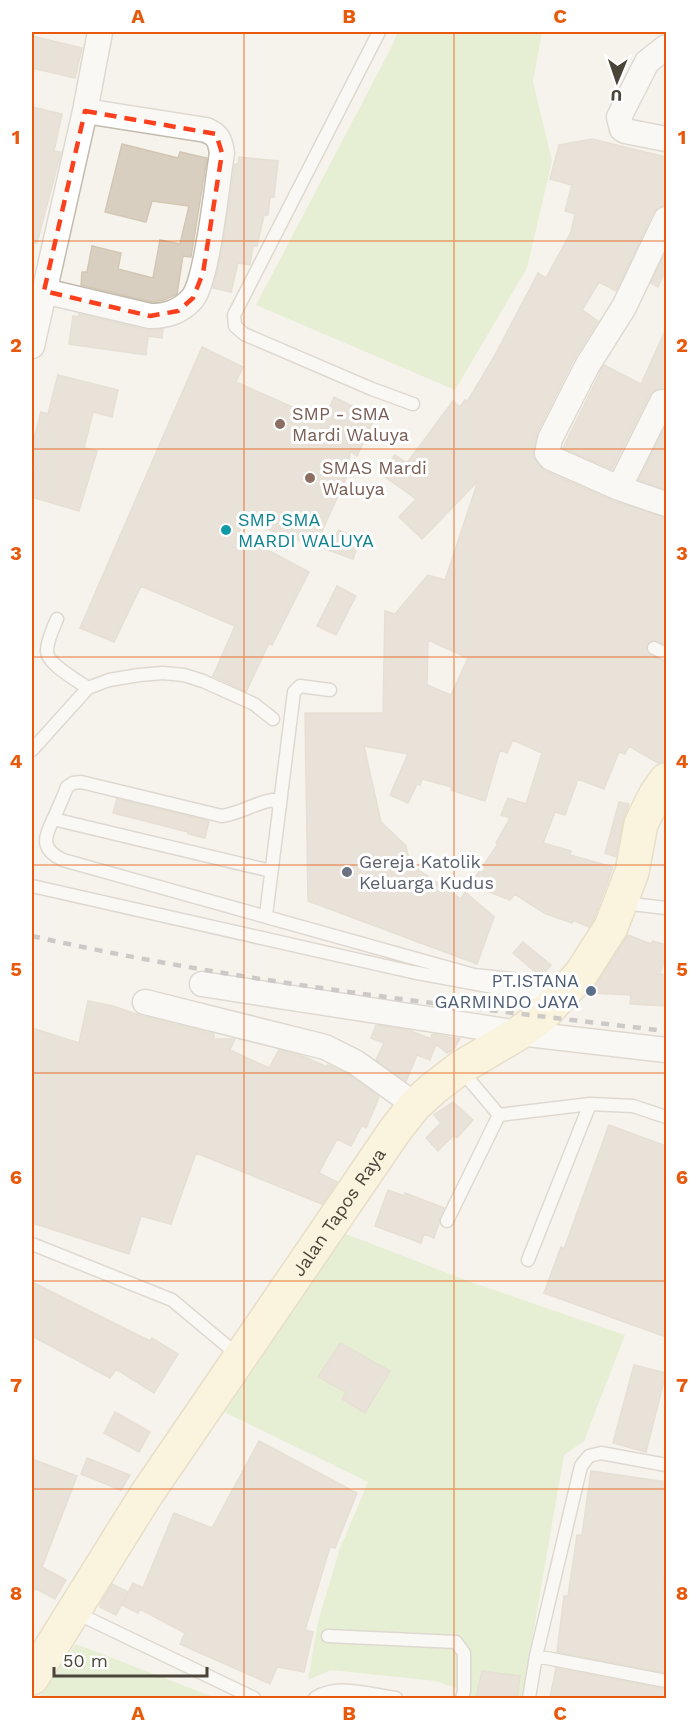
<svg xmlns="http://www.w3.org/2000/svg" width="698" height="1730" font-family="'Work Sans',sans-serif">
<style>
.green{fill:#d2eab5}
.building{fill:#d8cfc1;stroke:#d3c7b4;stroke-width:1.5;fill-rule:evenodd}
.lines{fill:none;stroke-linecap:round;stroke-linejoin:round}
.service-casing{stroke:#c2bbae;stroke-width:15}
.minor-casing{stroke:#c2bbae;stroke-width:27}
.secondary-casing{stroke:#d6c79b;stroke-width:36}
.service{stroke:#fff;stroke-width:12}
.minor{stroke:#fff;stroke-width:24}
.secondary{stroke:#fff3cd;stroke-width:33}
.rail{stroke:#9a9a9a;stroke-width:4.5;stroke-dasharray:8 8;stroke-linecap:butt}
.marked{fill:none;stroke:#fc3f1d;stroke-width:4.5;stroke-dasharray:12 8;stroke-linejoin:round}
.grid{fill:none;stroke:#e8590c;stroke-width:1.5;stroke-opacity:0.55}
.education-dot{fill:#8d6e63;stroke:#fff;stroke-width:2}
.culture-dot{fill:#0f9aa8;stroke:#fff;stroke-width:2}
.worship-dot{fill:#6b7280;stroke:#fff;stroke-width:2}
.service-dot{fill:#5c6f8a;stroke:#fff;stroke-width:2}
.labels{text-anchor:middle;stroke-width:6;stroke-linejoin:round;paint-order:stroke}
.education-label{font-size:18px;fill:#785e54;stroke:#fff;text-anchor:start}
.culture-label{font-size:18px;fill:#0d838f;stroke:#fff;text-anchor:start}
.worship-label{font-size:18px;fill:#5b616d;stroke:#fff;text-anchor:start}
.service-label{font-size:18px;fill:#4e5e75;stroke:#fff;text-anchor:end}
.street-label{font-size:18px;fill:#4b4439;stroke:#fff}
.neatline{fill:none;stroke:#e8590c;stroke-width:2}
.grid-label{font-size:20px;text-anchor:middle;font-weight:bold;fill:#e8590c}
</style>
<rect width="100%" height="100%" fill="#f6f3ec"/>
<path class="green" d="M398,32H542L533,82L552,161L527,268L455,390L256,305L390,50Z
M341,1232L468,1281L625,1335L584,1441L564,1455L522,1698H467L464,1691L436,1681L331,1670L308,1680L318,1622L339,1551L368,1482L222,1411Z
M76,1644L216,1698H39Z"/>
<path class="building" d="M32,36L82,48L75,78L32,68Z
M32,107L62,114L54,151L61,152L37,243H32Z
M592,139L666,157V205L658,207L653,213L616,291L599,282L582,310L598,321L574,359L537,433L533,456L536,462L545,471L613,501L666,518V645L653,640L649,642L646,648L650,655L666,662V757L663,762L658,763L629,746L625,754L619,752L604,789L578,779L565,815L555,812L543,843L571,851L570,855L613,867L594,919L589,927L573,920L572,923L544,913L515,894L510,900L470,885L498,844L496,843L510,818L501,815L508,798L526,804L542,753L513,740L507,753L500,750L485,801L451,790L452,787L422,779L420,785L417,784L408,803L390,795L408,754L364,746L381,822L406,846L410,864L461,899L465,892L494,917L477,964L308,901L305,713H383L385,611L395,614L428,575L445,580L478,481L422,539L399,517L416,499L381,474L395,455L407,463L453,401L460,407L465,400L467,402L494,357L538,273L546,278L571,232L575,214L565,211L572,185L550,179L559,145ZM428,640L468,658L451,695L427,685Z
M122,144L178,158L180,152L207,158L191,257L183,256L177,294L164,300L151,302L81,285L82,272H87L92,246L121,253L118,269L153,278L160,240L180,244L189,206L152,201L146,222L105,212Z
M239,157L278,161L274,197H270L268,215H264L257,246H253L250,265L238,263L231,292L213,288L221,255L235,164H238Z
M666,251V269L658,287L651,283Z
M79,314L147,330L163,329L162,338L148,336L146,355L69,344L73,316L78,317Z
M666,329V389L655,390L649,396L612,469L563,448L604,365L641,384Z
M202,347L243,367L236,382L324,421L334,397L375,417L357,456L350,451L348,474L315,546L244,521L238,534L309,572L272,645L269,643L246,692L213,676L235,626L141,586L114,642L80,628Z
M58,375L118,390L112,417L93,412L84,448L97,451L79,511L32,497V482L36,466L32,465V446L41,412L48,414Z
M666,425V489L639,480Z
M339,530L360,539L353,559L325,549Z
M337,586L356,596L336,635L317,626Z
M117,799L209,821L205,838L188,834V832L113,813Z
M619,802L629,804L623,821L616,857L605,853Z
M628,935L651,944L653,941L666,945V954L660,974L666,975V1006L630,1004L631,995L590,993Z
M523,942L551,965L541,977L513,953Z
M88,1001L113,1006L142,1016L214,1034V1039H235L230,1050L269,1068L279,1050L305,1057L327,1067L328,1065L348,1074L379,1097L366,1128L362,1125L351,1146L337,1139L319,1173L337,1182L322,1204L196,1153L171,1224L141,1216L129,1254L32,1223V1028L79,1043Z
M376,1025L408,1030L431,1039L432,1034L460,1039L453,1050L447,1053L436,1044L430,1060L417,1055L406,1081L376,1060L384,1043L371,1038Z
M453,1102L473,1120L457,1138L454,1135L438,1151L426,1138L441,1123L434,1115Z
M609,1125L666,1146V1337L544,1293L561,1247L564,1249Z
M388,1190L404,1196L405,1193L444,1208L434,1238L424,1234L421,1243L375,1226Z
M32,1282L150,1341L152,1338L178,1354L154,1393L116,1369L110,1378L32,1336Z
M340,1343L390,1371L365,1413L342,1399L346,1392L318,1377Z
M634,1365L666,1373L646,1452L613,1443Z
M115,1412L150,1432L139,1452L104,1433Z
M259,1441L357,1493L335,1548L330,1547L305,1630L313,1632L304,1672L277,1667L270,1684L180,1644L185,1633L140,1609L138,1613L122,1605L133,1583L143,1588L174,1513L212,1528Z
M87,1458L130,1475L121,1490L81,1474Z
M32,1459L77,1476L42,1567L66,1580L55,1599L35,1588L32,1592Z
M591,1471L666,1482V1563L663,1590H666V1673L557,1652L564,1596H568L577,1535H582Z
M112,1584L128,1592L116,1615L100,1607V1605Z
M556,1668L666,1689V1698H550Z
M482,1671L520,1676L517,1698H476Z"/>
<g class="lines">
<defs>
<path id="service" d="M379,32L234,315L235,326L244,334L372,389L413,404
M57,619C53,629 47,640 47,651C46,663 78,681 88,688
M654,648L666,654
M32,750L88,688L109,680L139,675L163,673L184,675L203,681L254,704L273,719
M280,806L273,800C254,803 242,813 222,816L81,782L73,783L67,787C63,798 58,808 54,818C44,837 40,849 63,860L474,975L513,979L532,992L552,999
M53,819L271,871
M32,886L412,972L510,990L532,992
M623,903L666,908
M266,915L294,692L300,686L330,690
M461,1070L499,1115
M499,1115L590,1104L633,1106L666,1117
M447,1221L499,1115
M32,1244L172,1300L239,1356
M528,1260L590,1104
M87,1618L254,1698
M328,1636L456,1642L464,1653V1691L462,1698
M536,1656L666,1681
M315,1698C338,1683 371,1695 396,1698
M529,1698L536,1656L581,1466L589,1456L601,1453L666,1465"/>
<path id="minor" d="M666,47L647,62L619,117L622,129L625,131L666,139
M666,219L624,307L587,366L550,439L547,453L551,458L619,488L666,504
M44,291L150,316C167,316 180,312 192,299C208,280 217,182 222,153C220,140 218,135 206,130L85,111
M32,346L85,111L100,32
M619,488L662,402
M202,984L519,1033L666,1050
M145,1002L325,1047L355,1062L415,1105"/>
<g id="secondary">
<path id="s1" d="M32,1678L146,1495L396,1129L415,1105L434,1088L460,1068L519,1033L541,1017L581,974L611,927L632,872L641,824L656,794L666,780"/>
</g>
</defs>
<use href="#service" class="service-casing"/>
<use href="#minor" class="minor-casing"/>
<use href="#secondary" class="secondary-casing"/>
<use href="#service" class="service"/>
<use href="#minor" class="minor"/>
<use href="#secondary" class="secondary"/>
<path class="rail" d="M32,936C240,983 454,1006 666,1031"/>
</g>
<path d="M0 0H698V1730H0ZM85,111L216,134L222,153L203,273L193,298L178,311L150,316L44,291Z" fill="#f6f3ec" fill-opacity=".55" fill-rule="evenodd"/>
<path class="marked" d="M85,111L216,134L222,153L203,273L193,298L178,311L150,316L44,291Z"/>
<path class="grid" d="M244,32V1698M454,32V1698M32,241H666M32,449H666M32,657H666M32,865H666M32,1073H666M32,1281H666M32,1489H666"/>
<g class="education-dot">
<circle cx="280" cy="424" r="6"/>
<circle cx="310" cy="478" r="6"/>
</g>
<circle class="culture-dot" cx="226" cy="530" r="6"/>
<circle class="worship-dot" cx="347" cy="872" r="6"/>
<circle class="service-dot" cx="591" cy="991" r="6"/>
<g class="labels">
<g class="education-label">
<text x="292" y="420">SMP - SMA<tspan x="292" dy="21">Mardi Waluya</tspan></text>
<text x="322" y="474">SMAS Mardi<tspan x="322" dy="21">Waluya</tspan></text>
</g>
<g class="culture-label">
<text x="238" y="526">SMP SMA<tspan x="238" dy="21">MARDI WALUYA</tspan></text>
</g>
<g class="worship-label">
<text x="359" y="868">Gereja Katolik<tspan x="359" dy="21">Keluarga Kudus</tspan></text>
</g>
<g class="service-label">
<text x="579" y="987">PT.ISTANA<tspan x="579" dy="21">GARMINDO JAYA</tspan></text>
</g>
<g class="street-label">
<text dy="6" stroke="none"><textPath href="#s1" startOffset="558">Jalan Tapos Raya</textPath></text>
</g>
</g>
<rect width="698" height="1730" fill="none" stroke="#ffffff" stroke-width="66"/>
<g transform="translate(617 81) rotate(182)" stroke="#ffffff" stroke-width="4.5" paint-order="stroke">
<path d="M0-4.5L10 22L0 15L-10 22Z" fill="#4b4439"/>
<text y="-9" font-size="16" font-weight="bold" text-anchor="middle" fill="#4b4439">U</text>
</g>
<path d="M54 1667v9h153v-9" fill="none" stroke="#4b4439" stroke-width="3"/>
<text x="63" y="1667" font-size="18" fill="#4b4439" stroke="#ffffff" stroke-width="4.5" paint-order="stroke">50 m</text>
<rect x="33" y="33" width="632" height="1664" class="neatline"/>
<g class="grid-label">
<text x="138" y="23">A</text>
<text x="349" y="23">B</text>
<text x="560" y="23">C</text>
<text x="16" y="144">1</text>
<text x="682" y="144">1</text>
<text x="16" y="352">2</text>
<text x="682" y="352">2</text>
<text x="16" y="560">3</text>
<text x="682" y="560">3</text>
<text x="16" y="768">4</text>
<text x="682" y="768">4</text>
<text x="16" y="976">5</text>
<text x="682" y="976">5</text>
<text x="16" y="1184">6</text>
<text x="682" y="1184">6</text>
<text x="16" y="1392">7</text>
<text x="682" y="1392">7</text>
<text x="16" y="1600">8</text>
<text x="682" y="1600">8</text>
<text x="138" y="1720">A</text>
<text x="349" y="1720">B</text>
<text x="560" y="1720">C</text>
</g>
</svg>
